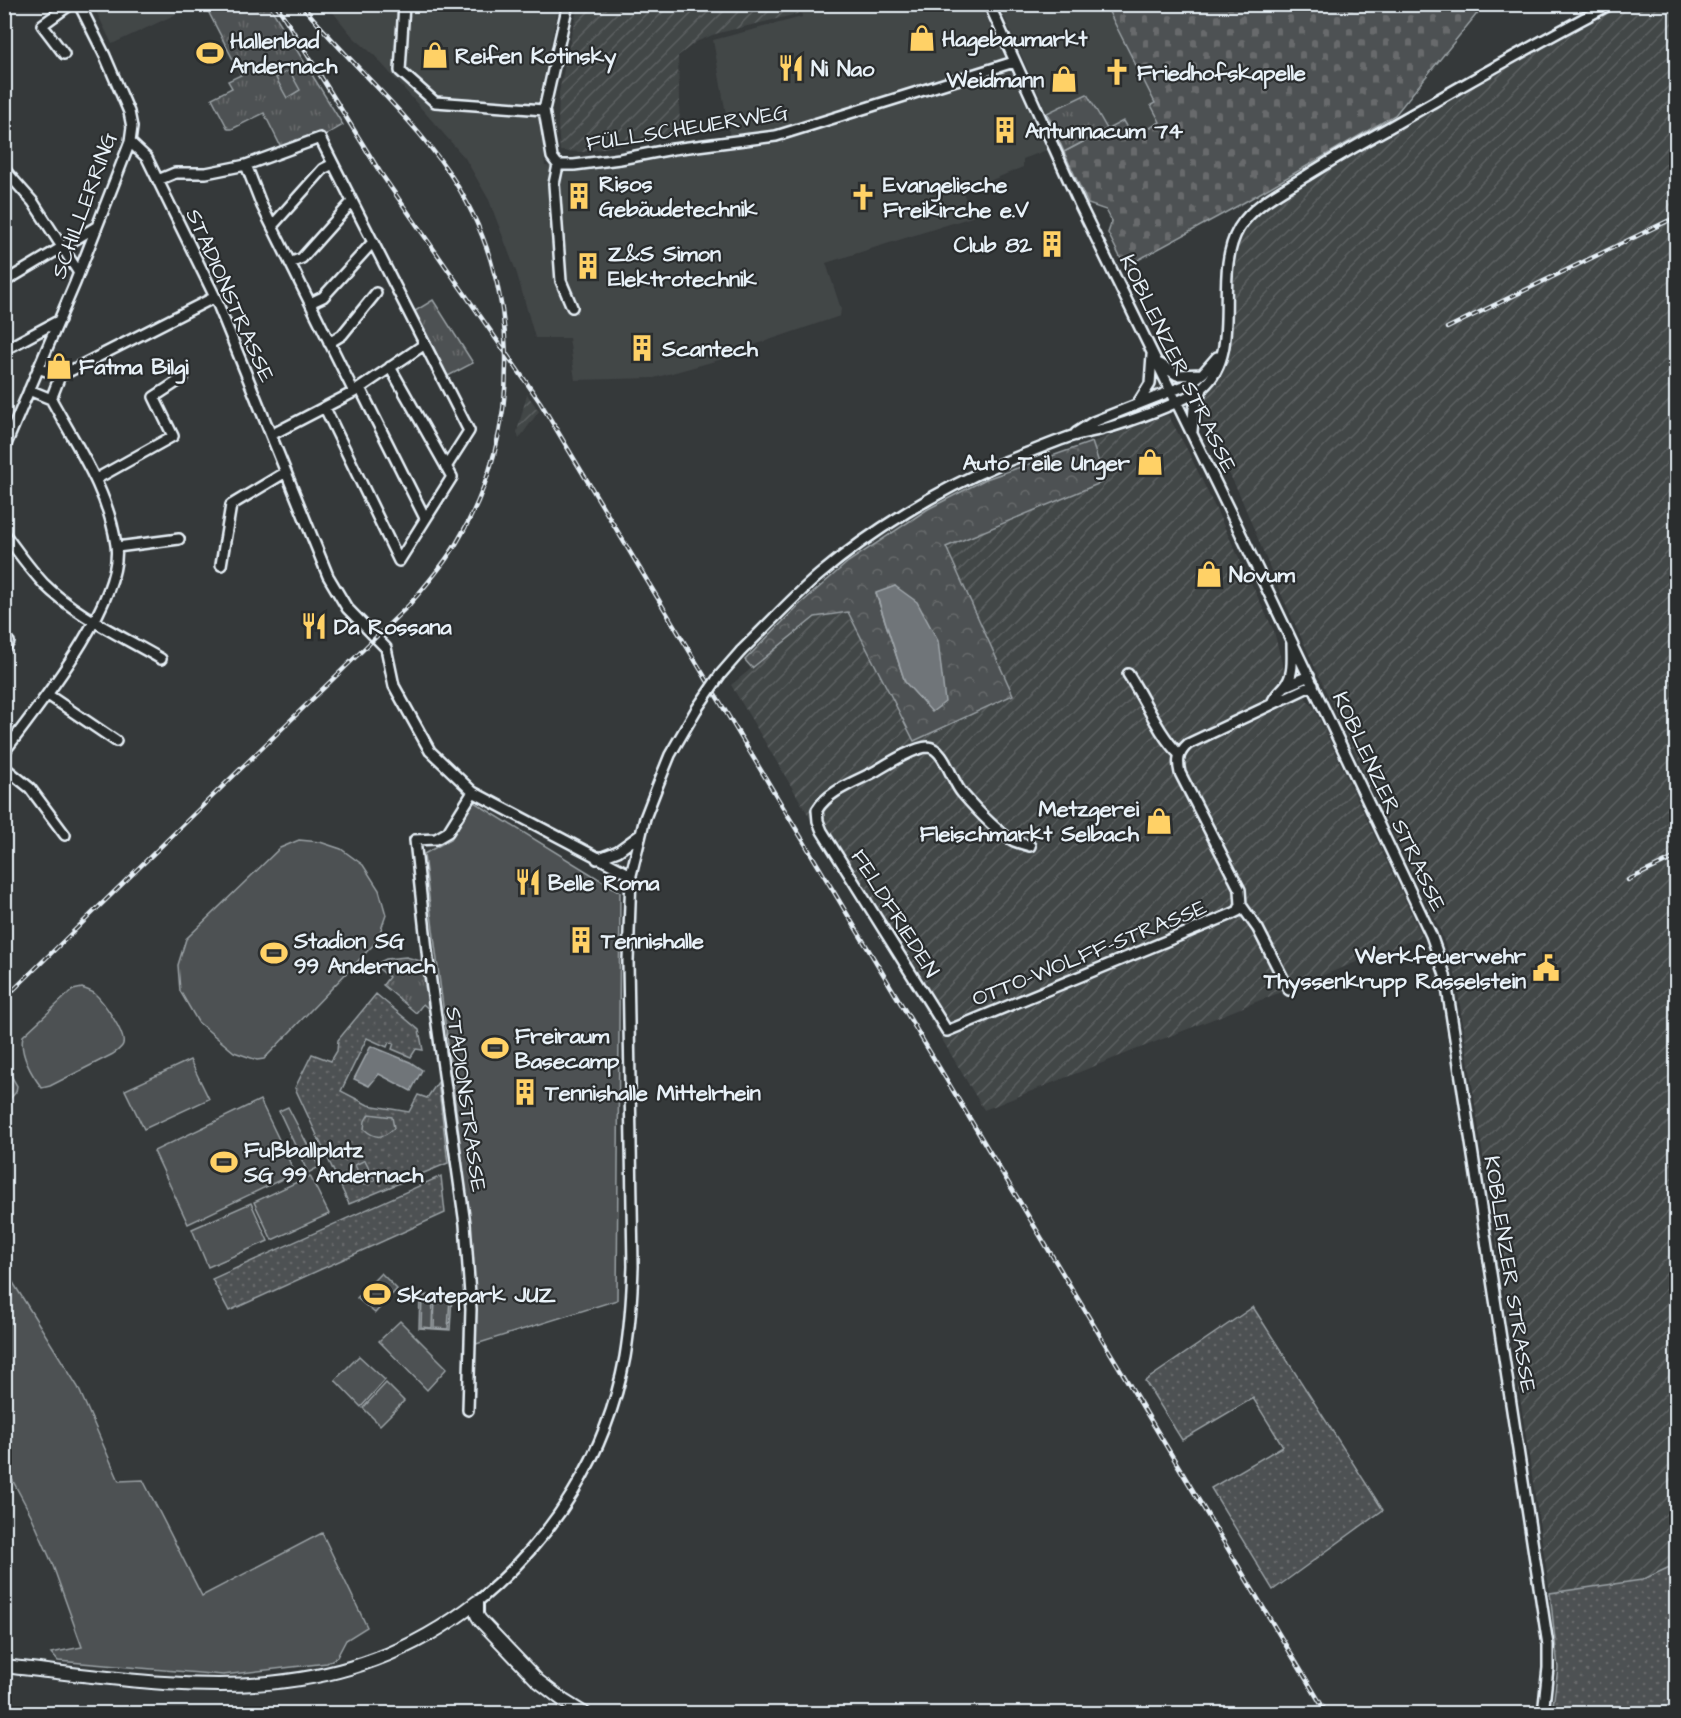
<svg xmlns="http://www.w3.org/2000/svg" width="1681" height="1718" font-family="'Architects Daughter',sans-serif">
<style>
.built{fill:#424647}
.industrial{fill:url(#industrial-furrows)}
.grass{fill:url(#grass-dots);stroke:#9aa1a5;stroke-width:1.5}
.forest{fill:url(#forest-crowns);stroke:#9aa1a5;stroke-width:1.5;fill-rule:evenodd}
.cemetery{fill:url(#cemetery-stones);stroke:#9aa1a5;stroke-width:1.5}
.park{fill:url(#park-tufts);stroke:#9aa1a5;stroke-width:1.5}
.pitch{fill:#4d5152;stroke:#9aa1a5;stroke-width:1.5}
.water{fill:#707579;stroke:#a0a7ac;stroke-width:1.5}
.lines{fill:none;stroke-linecap:round;stroke-linejoin:round}
.minor-casing{stroke:#e8f1f8;stroke-width:14}
.major-casing{stroke:#e8f1f8;stroke-width:16}
.minor{stroke:#2a2d2e;stroke-width:9}
.major{stroke:#2a2d2e;stroke-width:12}
.rail-casing{stroke:#e8f1f8;stroke-width:4.5}
.rail{stroke:#2a2d2e;stroke-width:2;stroke-dasharray:7;stroke-linecap:butt}
.minor-bridge-casing{stroke:#e8f1f8;stroke-width:14;stroke-linecap:butt}
.minor-bridge{stroke:#2a2d2e;stroke-width:9}
.labels{text-anchor:middle;stroke-width:4.5;stroke-linejoin:round;paint-order:stroke}
.poi-label{font-size:22px;font-weight:bold;fill:#e8f1f8;stroke:#2a2d2e;text-anchor:start}
.street-label{font-size:22px;fill:#e8f1f8;stroke:#2a2d2e}
</style>
<defs>
<pattern id="industrial-furrows" width="10" height="10" patternUnits="userSpaceOnUse" patternTransform="scale(1.5)"><rect width="10" height="10" fill="#424647"/><path d="M-1 1l2-2M0 10L10 0M9 11l2-2" fill="none" stroke="#5d6162"/></pattern>
<pattern id="grass-dots" width="8" height="8" patternUnits="userSpaceOnUse" patternTransform="scale(1.5)"><rect width="8" height="8" fill="#4d5152"/><path d="M2 2h.1M6 6h.1" fill="none" stroke="#676a6c" stroke-width="1.8" stroke-linecap="round"/></pattern>
<pattern id="forest-crowns" width="20" height="18" patternUnits="userSpaceOnUse" patternTransform="scale(1.5)"><rect width="20" height="18" fill="#4d5152"/><path d="M2 6a3 3 0 1 1 6 0M12 15a3 3 0 1 1 6 0" fill="none" stroke="#676a6c"/></pattern>
<pattern id="cemetery-stones" width="16" height="16" patternUnits="userSpaceOnUse" patternTransform="scale(1.5)"><rect width="16" height="16" fill="#4d5152"/><path d="M2 7V4a2 2 0 0 1 4 0v3zM10 15v-3a2 2 0 0 1 4 0v3z" fill="#676a6c"/></pattern>
<pattern id="park-tufts" width="24" height="20" patternUnits="userSpaceOnUse" patternTransform="scale(1.5)"><rect width="24" height="20" fill="#4d5152"/><path d="M3 7l-1-3M5 7V3M7 7l1-3M15 17l-1-3M17 17v-4M19 17l1-3" fill="none" stroke="#676a6c"/></pattern>
</defs>
<rect width="100%" height="100%" fill="#35393a"/>
<filter id="ink" filterUnits="userSpaceOnUse"><feTurbulence type="fractalNoise" baseFrequency=".0167" numOctaves="2"/><feDisplacementMap in="SourceGraphic" scale="12" xChannelSelector="R" yChannelSelector="G"/><feConvolveMatrix kernelMatrix="1 2 1 2 8 2 1 2 1" color-interpolation-filters="sRGB"/></filter>
<g filter="url(#ink)">
<path class="built" d="M93,5H196L112,44Z
M327,5H559L539,98L545,166L594,170L768,140L731,143L713,40L802,17L800,5H981L1047,150L1023,159V167L963,192L972,217L826,263L841,309L840,316L745,348L737,355L654,378L575,380L569,338H535L517,274L489,200L465,158L374,55L353,37Z
M999,5H1116L1108,10L1155,103L1151,106L1161,122L1133,138L1123,121L1107,129L1087,94L1047,113Z"/>
<path class="industrial" d="M578,5L800,4L801,13L715,34L696,42L678,56L680,134L584,152L560,151L558,125L559,92Z
M1620,5H1676V1564L1642,1580L1550,1593L1455,973L1440,930L1366,778L1277,585L1239,493L1204,424L1201,407L1229,349L1233,317L1234,259L1241,237L1258,214L1269,204L1382,137Z
M527,394L539,411L519,439L517,432Z
M1168,415L1189,453L1274,631L1284,672L1314,708L1422,936L984,1110L731,685L815,617L848,612L914,741L1013,694L946,547L1105,481L1092,442Z"/>
<path class="grass" d="M376,994L419,1030L423,1050L416,1049L411,1057L392,1049L394,1043L389,1042L387,1047L367,1038L341,1091L368,1105L409,1112L418,1095L427,1098L438,1082L448,1163L349,1204L295,1088L312,1054L331,1061L337,1051L338,1040Z
M441,1176L445,1213L229,1311L212,1279Z
M1253,1307L1383,1510L1273,1590L1211,1488L1283,1446L1253,1398L1182,1440L1145,1381Z
M1676,1564V1713H1552L1558,1668L1550,1593L1642,1580Z"/>
<path class="forest" d="M1092,442L1105,481L946,547L1013,695L914,741L848,612L815,617L752,668L745,660L798,606L848,562L928,509L986,479ZM895,586L905,682L876,594Z"/>
<path class="cemetery" d="M1116,5H1484L1395,115L1243,203L1125,267L1108,233L1112,221L1106,210L1088,204L1064,152L1123,121L1133,138L1160,122L1151,105L1155,103L1108,10Z"/>
<path class="park" d="M216,5H269L343,125L320,138L283,151L264,113L232,129H228L212,98L232,88L228,81L241,75L207,9Z
M1087,94L1107,129L1064,152L1047,113Z
M433,300L473,363L448,376L415,311Z
M406,957L421,961L429,989L432,1012L423,1004L416,1013L383,985L389,977L374,965L386,959Z
M369,1114L392,1117L394,1128C383,1139 375,1139 364,1129L365,1121Z
M420,1295L452,1296L450,1330L419,1328Z"/>
<path class="pitch" d="M289,70L300,90L287,98L276,78Z
M474,802L620,892L617,1300L473,1345C472,1180 442,1018 424,854L451,839Z
M299,840L320,842L341,849L363,865L379,890L386,915L377,941L264,1059L257,1060L234,1052L198,1022L180,991L178,965L186,939L280,848Z
M82,988C87,990 92,991 95,994C103,1001 126,1034 123,1044C122,1048 117,1051 113,1054L50,1086L42,1088C31,1074 19,1053 23,1036L67,995L73,990Z
M190,1060L209,1099L144,1129L125,1090Z
M5,1065L17,1086L16,1092L5,1105Z
M260,1100L295,1173L188,1224L154,1151Z
M288,1107L319,1167L308,1173L279,1111Z
M365,1160L375,1180L364,1185L355,1165Z
M310,1176L329,1214L272,1240L254,1202Z
M251,1203L268,1241L208,1267L192,1229Z
M4,1268L78,1387L119,1481L143,1480L202,1596L322,1533L367,1627L346,1640L337,1657L327,1663L223,1675L58,1661L51,1653L82,1647L52,1563L31,1515L5,1466Z
M381,1273L397,1289L375,1313L357,1298Z
M422,1296H433L432,1328L421,1327Z
M435,1297H450L448,1329L434,1328Z
M400,1321L447,1368L427,1390L379,1341Z
M359,1356L385,1380L361,1407L335,1380Z
M386,1383L404,1401L380,1425L363,1408Z"/>
<path class="water" d="M895,586L917,602L938,641L945,702L932,712L905,682L876,593Z
M371,1046L410,1062L422,1070L411,1091L379,1074L369,1086L354,1079Z"/>
<g class="lines">
<defs>
<path id="minor" d="M404,4L400,71L435,102L544,110
M568,4L544,110L552,157L558,165H574L620,159L673,149L776,136L1014,62
M989,4L1079,203L1237,526L1431,935L1445,975L1456,1045L1548,1645V1668L1543,1714
M64,54L42,25L71,4
M130,142L147,158L215,297L328,576L347,608L386,648L394,686L430,751L473,792L631,875
M246,165L262,206L354,392
M558,165L554,184L561,281L572,307
M4,169L33,202L79,273
M158,180L175,173H206L246,165L320,138L469,431L446,467
M272,226L323,169L333,164
M290,263L302,258L352,202
M4,282L96,227
M310,303L323,297L373,242
M329,343L342,335L376,293
M4,350L60,320
M1160,364L1177,375L1202,374
M60,376L215,297
M360,388L425,518
M29,390L51,399L60,376L38,368
M1138,403L1150,384L1152,355
M325,408L399,561L452,477L390,367
M1192,431L1194,409L1202,389
M1076,433L1093,422L1189,384L1203,373L1217,357
M271,435L354,392L425,344
M4,449L75,283L130,142L132,127L129,112L105,56L79,4
M96,479L173,436L154,397L183,378
M4,533C17,551 29,568 44,584C76,616 122,636 161,659
M117,547L179,539
M221,565L231,505L286,472
M4,648L9,642
M741,651C767,626 792,598 819,575C871,531 938,490 1000,464C1023,455 1046,445 1069,437C1080,433 1092,432 1103,429C1126,423 1185,402 1203,387C1245,351 1211,275 1239,228C1254,204 1282,191 1306,176C1333,159 1361,143 1390,127C1463,85 1536,43 1611,4
M1128,674C1144,698 1159,735 1179,754
M1285,686L1309,676
M48,695L116,741
M1272,703C1277,691 1281,692 1287,683C1294,672 1292,656 1292,643
M4,752C38,707 124,601 116,545C109,492 76,445 51,399
M4,767L30,788L65,835
M1030,846C1024,844 1017,843 1012,840C996,831 975,808 962,793C952,782 944,748 928,747C914,747 886,765 874,772C855,782 828,791 817,810L818,821L822,831L947,1031L1232,914L1238,911L1241,905
M597,859L618,851L640,835
M1289,990L1258,929L1241,905L1240,890L1180,773C1177,760 1178,753 1188,744L1313,685
M468,1410L471,1309L465,1224L428,960L415,840L436,839L448,832L473,792
M477,1602C553,1539 607,1455 625,1357C630,1327 632,1297 633,1266L628,961L631,875L645,818L657,787L670,755L696,710"/>
<path id="major" d="M477,1602V1615L480,1620L538,1681L564,1701L585,1714
M4,1666C176,1685 329,1717 477,1602"/>
</defs>
<use href="#minor" class="minor-casing"/>
<use href="#major" class="major-casing"/>
<use href="#minor" class="minor"/>
<use href="#major" class="major"/>
<defs>
<path id="rail" d="M276,4L380,172L540,402L1327,1714
M1447,328L1676,217
M1628,880L1676,857
M4,999L409,605C426,585 443,566 456,544C525,429 523,282 448,171C406,110 348,62 301,4"/>
</defs>
<use href="#rail" class="rail-casing"/>
<use href="#rail" class="rail"/>
<defs>
<path id="minor-bridge" d="M696,710L720,675L741,651"/>
</defs>
<use href="#minor-bridge" class="minor-bridge-casing"/>
<use href="#minor-bridge" class="minor-bridge"/>
</g>
</g>
<defs>
<symbol id="shop-bare" viewBox="-9 -9 18 18"><path d="M-5-2.5h2.3a2.7 3.5 0 0 1 5.4 0H5L5.5 6h-11ZM-1.5-2.5h3a1.5 2.3 0 0 0-3 0Z" fill="#ffd166" stroke="#2a2d2e" stroke-width="2.5" paint-order="stroke"/></symbol>
<symbol id="stadium-bare" viewBox="-9 -9 18 18"><path d="M0-5a6.5 5 0 1 0 0 10a6.5 5 0 1 0 0-10ZM-3.5-1.8h7v3.6h-7Z" fill="#ffd166" stroke="#2a2d2e" stroke-width="2.5" paint-order="stroke"/></symbol>
<symbol id="restaurant-bare" viewBox="-9 -9 18 18"><path d="M-5-6h1v4h1v-4h1v4h1v-4h1v5L-1.5 .5V6h-2V.5L-5-1ZM5-6V6H3V1.5H1.5Q1.5-4 5-6Z" fill="#ffd166" stroke="#2a2d2e" stroke-width="2.5" paint-order="stroke"/></symbol>
<symbol id="church-bare" viewBox="-9 -9 18 18"><path d="M-1.2-6h2.4v3.5h3.3v2.4h-3.3V6h-2.4V-.1h-3.3v-2.4h3.3Z" fill="#ffd166" stroke="#2a2d2e" stroke-width="2.5" paint-order="stroke"/></symbol>
<symbol id="building-bare" viewBox="-9 -9 18 18"><path d="M-4-6H4V6H1V3H-1V6H-4ZM-2.5-4.3h1.7v1.8h-1.7ZM.8-4.3h1.7v1.8H.8ZM-2.5-1h1.7V.8h-1.7ZM.8-1h1.7V.8H.8Z" fill="#ffd166" stroke="#2a2d2e" stroke-width="2.5" paint-order="stroke"/></symbol>
<symbol id="civic-bare" viewBox="-9 -9 18 18"><path d="M-.6-6.5H3V-4.5H.6V-3L4-1V1h2V6H-6V1h2V-1L-.6-3ZM-1.2 2.5V6h2.4V2.5Z" fill="#ffd166" stroke="#2a2d2e" stroke-width="2.5" paint-order="stroke"/></symbol>
</defs>
<g fill-rule="evenodd">
<use href="#shop-bare" x="903" y="19" width="38" height="38"/>
<use href="#stadium-bare" x="191" y="34" width="38" height="38"/>
<use href="#shop-bare" x="416" y="36" width="38" height="38"/>
<use href="#restaurant-bare" x="772" y="49" width="38" height="38"/>
<use href="#church-bare" x="1098" y="53" width="38" height="38"/>
<use href="#shop-bare" x="1045" y="60" width="38" height="38"/>
<use href="#building-bare" x="986" y="111" width="38" height="38"/>
<use href="#building-bare" x="560" y="177" width="38" height="38"/>
<use href="#church-bare" x="844" y="178" width="38" height="38"/>
<use href="#building-bare" x="1033" y="225" width="38" height="38"/>
<use href="#building-bare" x="569" y="247" width="38" height="38"/>
<use href="#building-bare" x="623" y="329" width="38" height="38"/>
<use href="#shop-bare" x="40" y="347" width="38" height="38"/>
<use href="#shop-bare" x="1131" y="443" width="38" height="38"/>
<use href="#shop-bare" x="1190" y="555" width="38" height="38"/>
<use href="#restaurant-bare" x="295" y="607" width="38" height="38"/>
<use href="#shop-bare" x="1140" y="802" width="38" height="38"/>
<use href="#restaurant-bare" x="509" y="863" width="38" height="38"/>
<use href="#building-bare" x="562" y="921" width="38" height="38"/>
<use href="#stadium-bare" x="255" y="934" width="38" height="38"/>
<use href="#civic-bare" x="1527" y="949" width="38" height="38"/>
<use href="#stadium-bare" x="476" y="1029" width="38" height="38"/>
<use href="#building-bare" x="506" y="1073" width="38" height="38"/>
<use href="#stadium-bare" x="205" y="1143" width="38" height="38"/>
<use href="#stadium-bare" x="358" y="1275" width="38" height="38"/>
</g>
<g class="labels">
<g class="poi-label">
<text x="942" y="46">Hagebaumarkt</text>
<text x="230" y="48">Hallenbad<tspan x="230" dy="25">Andernach</tspan></text>
<text x="455" y="63">Reifen Kotinsky</text>
<text x="811" y="76">Ni Nao</text>
<text x="1137" y="80">Friedhofskapelle</text>
<text x="1044" y="87" text-anchor="end">Weidmann</text>
<text x="1025" y="138">Antunnacum 74</text>
<text x="599" y="191">Risos<tspan x="599" dy="25">Gebäudetechnik</tspan></text>
<text x="883" y="192">Evangelische<tspan x="883" dy="25">Freikirche e.V</tspan></text>
<text x="1032" y="252" text-anchor="end">Club 82</text>
<text x="608" y="261">Z&amp;S Simon<tspan x="608" dy="25">Elektrotechnik</tspan></text>
<text x="662" y="356">Scantech</text>
<text x="79" y="374">Fatma Bilgi</text>
<text x="1130" y="470" text-anchor="end">Auto Teile Unger</text>
<text x="1229" y="582">Novum</text>
<text x="334" y="634">Da Rossana</text>
<text x="1139" y="816" text-anchor="end">Metzgerei<tspan x="1139" dy="25">Fleischmarkt Selbach</tspan></text>
<text x="548" y="890">Belle Roma</text>
<text x="294" y="948">Stadion SG<tspan x="294" dy="25">99 Andernach</tspan></text>
<text x="601" y="948">Tennishalle</text>
<text x="1526" y="963" text-anchor="end">Werkfeuerwehr<tspan x="1526" dy="25">Thyssenkrupp Rasselstein</tspan></text>
<text x="515" y="1043">Freiraum<tspan x="515" dy="25">Basecamp</tspan></text>
<text x="545" y="1100">Tennishalle Mittelrhein</text>
<text x="244" y="1157">Fußballplatz<tspan x="244" dy="25">SG 99 Andernach</tspan></text>
<text x="397" y="1302">Skatepark JUZ</text>
</g>
<g class="street-label">
<text transform="translate(687 127) rotate(-9)" y="8">FÜLLSCHEUERWEG</text>
<text transform="translate(83 205) rotate(-70)" y="8">SCHILLERRING</text>
<text transform="translate(231 295) rotate(66)" y="8">STADIONSTRASSE</text>
<text transform="translate(1179 363) rotate(64)" y="8">KOBLENZER STRASSE</text>
<text transform="translate(1390 801) rotate(65)" y="8">KOBLENZER STRASSE</text>
<text transform="translate(896 913) rotate(58)" y="8">FELDFRIEDEN</text>
<text transform="translate(1089 952) rotate(-22)" y="8">OTTO-WOLFF-STRASSE</text>
<text transform="translate(467 1099) rotate(82)" y="8">STADIONSTRASSE</text>
<text transform="translate(1511 1274) rotate(81)" y="8">KOBLENZER STRASSE</text>
</g>
</g>
<rect width="1681" height="1718" fill="none" stroke="#2a2d2e" stroke-width="24"/>
<rect x="12" y="12" width="1657" height="1694" fill="none" stroke="#e8f1f8" stroke-width="2" filter="url(#ink)"/>
</svg>
